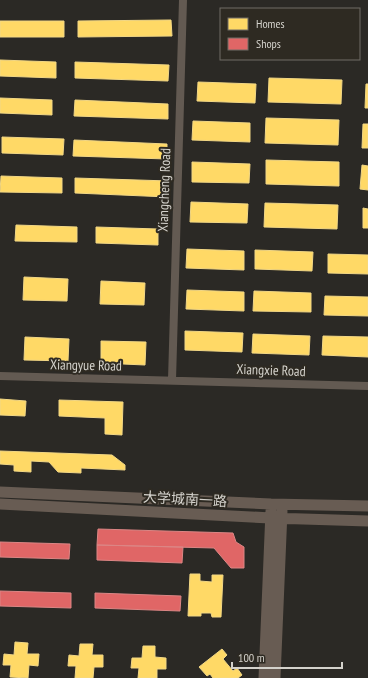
<svg xmlns="http://www.w3.org/2000/svg" width="368" height="678" font-family="'PT Sans Narrow','Noto Sans SC',sans-serif">
<style>
.homes{fill:#ffd966;stroke:#f2d785}
.shops{fill:#e06666;stroke:#dc8685}
.lines{fill:none;stroke-linecap:round;stroke-linejoin:round}
.minor{stroke:#635a52;stroke-width:8}
.secondary{stroke:#685c53;stroke-width:11}
.labels{text-anchor:middle;stroke-width:4;stroke-linejoin:round;paint-order:stroke}
.street-label{font-size:14px;fill:#d4d2cc;stroke:#2e2a22}
</style>
<rect width="100%" height="100%" fill="#2b2925"/>
<path class="homes" d="M171,20L172,36L78,37V21Z
M0,21H64V37H0Z
M0,60L56,62V78L0,76Z
M75,62L169,65L168,81L75,78Z
M269,78L342,80L341,104L268,102Z
M198,82L256,84L255,103L197,101Z
M366,84H368V108H365Z
M0,98L52,100V115L0,113Z
M75,100L168,104V119L74,116Z
M266,118L339,120L338,145L265,143Z
M193,121L250,123V142L192,140Z
M363,124H368V148H362Z
M2,137L64,139L63,155L2,153Z
M74,140L167,144V159L73,156Z
M266,160L339,162V186L266,184Z
M192,162L250,164L249,183L192,182Z
M362,165L368,166V190L360,189Z
M1,176L62,178V193L0,192Z
M75,178L169,181L168,197L75,193Z
M191,202L248,204L247,223L190,222Z
M265,203L338,205L337,229L264,227Z
M363,208L368,209V228H363Z
M16,225L77,227V242L15,241Z
M96,227L158,229V245L96,243Z
M187,249L244,251V270L186,268Z
M255,250L313,252L312,271L255,269Z
M328,254L368,255V274L328,273Z
M24,277L68,279L67,301L23,300Z
M101,281L145,283L144,305L100,304Z
M187,290L244,292V311L186,309Z
M254,291L311,293V312L253,311Z
M325,296L368,297V316L324,315Z
M185,331L243,333L242,352L185,350Z
M253,334L310,336L309,355L252,353Z
M323,336L368,337V357L322,355Z
M25,337L69,339L68,361L24,360Z
M101,341L146,342L145,365L101,363Z
M0,399L26,401L25,416L0,415Z
M59,400L123,402L122,435L105,434V418L59,416Z
M0,451L112,455L125,465V470L81,468V473L58,472L49,462L31,461V472L14,471V465L0,464Z
M190,574H200V581L212,582V575H223L221,617H212L211,613H201V616H188Z
M15,642L28,643L27,654H39L38,666L29,665L28,678L10,677L11,665H3L4,654L14,655Z
M80,644H93L92,655H103V667H94L93,678H75L76,666H68L69,655L79,656Z
M143,646H155V657L166,658V669H157V678H138L139,668H131L132,658H142Z
M222,649L227,655L223,659L233,671L237,668L242,675L238,678H213L210,674L207,676L199,667Z"/>
<path class="shops" d="M98,529L233,533L236,542L244,547V568H231L214,548L97,545Z
M0,542L70,544L69,559L0,557Z
M97,545L183,547L182,563L97,560Z
M0,591L71,593V608L0,606Z
M95,593L181,596L180,611L95,608Z"/>
<g class="lines">
<path class="minor" d="M0,376L368,386
M172,380L183,0"/>
<path class="secondary" d="M0,492L271,504L368,506
M0,504L271,518L368,521
M264,678L271,511
M275,678L282,511"/>
</g>
<g class="labels">
<g class="street-label">
<text transform="translate(164 190) rotate(-88)" y="5">Xiangcheng Road</text>
<text transform="translate(86 365) rotate(1)" y="5">Xiangyue Road</text>
<text transform="translate(271 370) rotate(2)" y="5">Xiangxie Road</text>
<text transform="translate(185 499) rotate(3)" y="5">大学城南一路</text>
</g>
</g>
<rect x="220" y="8" width="140" height="52" fill="#2e2a22" stroke="#706d66"/>
<rect x="228" y="18" width="20" height="12" fill="#ffd966" stroke="#706d66"/>
<text x="256" y="28" font-size="12" fill="#d4d2cc">Homes</text>
<rect x="228" y="38" width="20" height="12" fill="#e06666" stroke="#706d66"/>
<text x="256" y="48" font-size="12" fill="#d4d2cc">Shops</text>
<path d="M232 662v6h110v-6" fill="none" stroke="#d4d2cc" stroke-width="2"/>
<text x="238" y="662" font-size="12" fill="#d4d2cc" stroke="#2e2a22" stroke-width="3" paint-order="stroke">100 m</text>
</svg>
